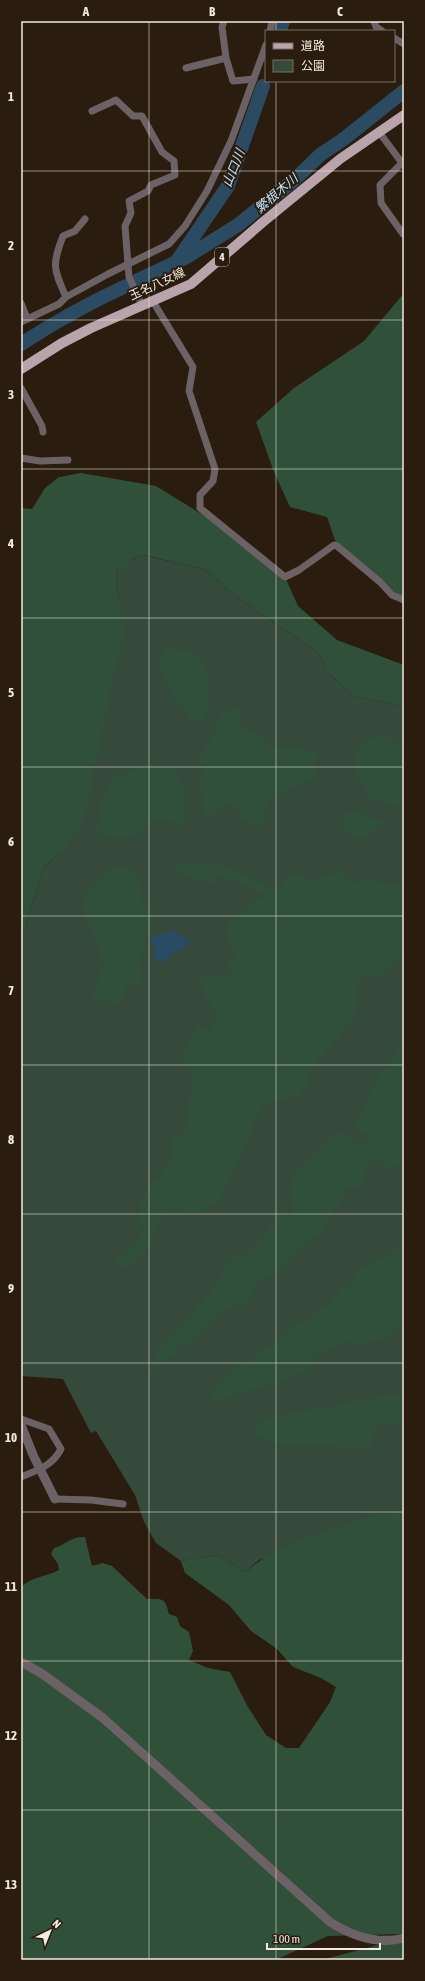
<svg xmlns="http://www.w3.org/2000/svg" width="425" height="1981" font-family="'Asap Condensed','Noto Sans JP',sans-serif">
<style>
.green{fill:#364a3b}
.forest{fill:#305039}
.water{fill:#2a4b61}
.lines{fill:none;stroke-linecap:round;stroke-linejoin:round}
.river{stroke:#2a4b61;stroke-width:14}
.minor{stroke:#6c6165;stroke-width:7}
.tertiary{stroke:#6c6165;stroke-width:9}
.primary{stroke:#b9a4ac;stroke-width:10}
.grid{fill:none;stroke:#f3e9e0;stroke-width:1;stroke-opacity:0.55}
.labels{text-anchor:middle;stroke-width:4;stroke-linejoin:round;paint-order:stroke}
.shield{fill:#2a1c0f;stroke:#b7aca1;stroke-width:1}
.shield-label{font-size:11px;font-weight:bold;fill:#f3e9e0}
.street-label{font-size:12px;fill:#f3e9e0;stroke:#2a1c0f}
.water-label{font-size:13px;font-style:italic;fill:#c1e4fe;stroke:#2a1c0f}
.neatline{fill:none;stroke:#f3e9e0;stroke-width:1.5}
.grid-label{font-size:13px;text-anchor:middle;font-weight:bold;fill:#f3e9e0}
</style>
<rect width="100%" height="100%" fill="#2a1c0f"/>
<path class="green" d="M142,555L205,569L233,594L319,653L327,672L354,696L404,706V1512L392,1510L259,1560L245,1572L218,1555L181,1561L156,1543L144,1522L135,1495L96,1431L91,1433L63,1379L21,1376V942L43,868L59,854L121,606L116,588L117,566Z"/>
<path class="forest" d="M404,293V600L337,546L327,517L290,507L274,472L256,422L294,388L364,341Z
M81,473L156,486L221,526L285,577L298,606L337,640L404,665V706L354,696L327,672L319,653L233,594L205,569L143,555L132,559L127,568L117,566L116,588L121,606L123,633L83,822L59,854L43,868L21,942V508L32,509L45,488L59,477Z
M169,648L182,651L192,649C208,668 214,676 207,701L209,705L205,718L192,720C181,709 154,671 162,655C164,652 167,650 169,648Z
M237,708L242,713L240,722C250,737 262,728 270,746L314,751L319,756L314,766V773L317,776C310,781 304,781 298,787L292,786L286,789L268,803L263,823C254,825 243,823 238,815L240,811L234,803L230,802C221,808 219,818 206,814C202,799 197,784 203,770L198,761L206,745L216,733V724L221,712Z
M382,734L404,746V807L371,799C352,768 341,751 382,734Z
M154,763L162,768L175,767L182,787L188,791L185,797L182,798L186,822L180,825L162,818L152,820L148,828L141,833L120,839L109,836L99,838L96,830L101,819L99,810L101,799L114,778Z
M356,811L362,813L376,821L390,816C374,832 362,849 341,827L344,813Z
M178,862L225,866L279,891L287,875H301L311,881L342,871L350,885L367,880L404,886V955L380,975L359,977L358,1008L347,1027L308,1071V1085L296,1097L263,1105L223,1194C216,1203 199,1218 187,1214C184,1212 180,1209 176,1207L159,1222L151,1244L131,1267H122L115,1265L116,1260L124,1255L144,1231L138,1223C141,1203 141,1187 161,1177L163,1170L175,1157L171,1151L174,1138L186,1133L193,1073L186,1065L183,1057L193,1036L192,1032L197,1026L201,1025L208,1031L212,1030L216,1022V1013L203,994L200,978L216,975L237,978L228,963L236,954C234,949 230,944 228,940C220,919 252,905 265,896L244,885L216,874L214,885L172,870Z
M121,865L140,878L141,899C156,912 153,917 150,935L142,940L144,949L139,958L143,977L139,984L126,987L123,999L114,1004L105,1001L99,1003L92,995L104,965L100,962C101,941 86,925 82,905L89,892L106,871Z
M404,1040V1161L391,1168L380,1163L377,1155L368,1161C368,1173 365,1179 358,1189L344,1188L343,1200L335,1208L324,1229L278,1270L257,1284L247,1302L221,1312L147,1378L163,1343L209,1295L230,1260L252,1251L278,1214H293L290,1184L294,1173L335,1132L345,1135L362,1147L368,1144L369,1136L357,1129L355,1126L361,1111L366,1105L377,1077Z
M404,1239V1326L392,1333L389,1338L355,1345L349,1341L314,1355L310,1369L268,1385L210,1402L217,1385L235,1368L280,1339L297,1324L308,1319L333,1300L340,1289L349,1284C358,1264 380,1261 396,1249C399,1246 402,1242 404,1239Z
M404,1394V1425L376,1424L372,1447L298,1446L277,1445L249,1431L270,1417L390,1395Z
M392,1510L404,1512V1934L328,1936L280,1958L283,1960H21V1587C32,1576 47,1577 59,1570L58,1564L51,1554L54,1548C65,1545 72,1536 85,1537L92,1566L103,1563L112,1566L147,1599C163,1599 165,1597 169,1614L177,1617L180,1626L189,1632L193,1651L189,1660L208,1668L230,1672L248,1707L266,1735L286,1748H299L330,1702L336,1687L321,1678L293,1667L277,1649L251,1631L229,1605L185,1573L181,1561L218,1555L245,1572C283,1539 344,1526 392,1510Z
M404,1938V1960H327L329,1958Z"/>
<path class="water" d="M173,930L181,937L189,938L191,942L187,947L174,953L165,962C153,960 155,959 154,949C154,945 151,942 150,939L153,935L163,934Z"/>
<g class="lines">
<path class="river" d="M280,31L283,21
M177,261L228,186L263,86
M138,280L185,258L238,225L294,180L320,155L345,138L404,91
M21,344C55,322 89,303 126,286"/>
<path class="minor" d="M224,21L222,27L226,58
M374,21L376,27L382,31
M270,31L272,21
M394,38L404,44
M186,68L226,58L233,81L254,79
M92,111L116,100L133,116H142L162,152L174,161L175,175L151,185L148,191L129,201L131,213L125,226L129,277L142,305
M379,132L402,163L380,185L381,203L403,234
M66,297C53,268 52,265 63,236L75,231L85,219
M152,300L193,367L189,391L215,469L213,481L200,495V508L285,577L299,570L334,545L337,546L380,582L392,595L404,600
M21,303L27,318
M21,322L59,304L66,297L108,274L169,244L185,226L207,191L231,141L266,45
M21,388L42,426L43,432
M21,458L40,461L68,460
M21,1419L49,1429L61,1449C52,1466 38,1470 21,1477
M55,1499L91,1500L123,1504"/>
<path class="tertiary" d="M21,1425L34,1457L55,1499
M21,1662L41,1673L103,1718L330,1922C352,1936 377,1945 404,1938"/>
<path class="primary" d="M21,369L62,343L91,328L191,284L263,222L340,159L404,115"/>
</g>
<path class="grid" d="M149,21V1960M276,21V31M276,81V1960M21,171H404M21,320H404M21,469H404M21,618H404M21,767H404M21,916H404M21,1065H404M21,1214H404M21,1363H404M21,1512H404M21,1661H404M21,1810H404"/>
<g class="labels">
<rect class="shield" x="215" y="248" width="14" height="18" rx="3"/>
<g class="shield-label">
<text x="222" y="261">4</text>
</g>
<g class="street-label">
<text transform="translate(157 284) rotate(-25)" y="4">玉名八女線</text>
</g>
<g class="water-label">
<text transform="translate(233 168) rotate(-68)" y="5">山口川</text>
<text transform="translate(276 193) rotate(-41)" y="5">繁根木川</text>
</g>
</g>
<rect width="425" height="1981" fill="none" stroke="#2a1c0f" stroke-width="44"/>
<rect x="265" y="30" width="130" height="52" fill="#2a1c0f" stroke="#7a6e63"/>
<rect x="273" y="43" width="20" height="6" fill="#b9a4ac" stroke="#7a6e63"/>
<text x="301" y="50" font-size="12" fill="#f3e9e0">道路</text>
<rect x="273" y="60" width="20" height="12" fill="#364a3b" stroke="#7a6e63"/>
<text x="301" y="70" font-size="12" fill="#f3e9e0">公園</text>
<g transform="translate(50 1931) rotate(43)" stroke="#2a1c0f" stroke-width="3" paint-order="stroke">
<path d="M0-3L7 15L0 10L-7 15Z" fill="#f3e9e0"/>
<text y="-6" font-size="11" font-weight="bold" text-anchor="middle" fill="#f3e9e0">N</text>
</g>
<path d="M267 1943v6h113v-6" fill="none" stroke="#f3e9e0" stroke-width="2"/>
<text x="273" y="1943" font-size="12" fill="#f3e9e0" stroke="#2a1c0f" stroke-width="3" paint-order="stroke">100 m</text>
<rect x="22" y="22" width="381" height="1937" class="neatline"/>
<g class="grid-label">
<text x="86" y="16">A</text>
<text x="212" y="16">B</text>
<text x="340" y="16">C</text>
<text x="11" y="101">1</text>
<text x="11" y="250">2</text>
<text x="11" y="399">3</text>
<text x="11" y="548">4</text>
<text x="11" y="697">5</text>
<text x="11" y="846">6</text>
<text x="11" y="995">7</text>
<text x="11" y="1144">8</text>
<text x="11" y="1293">9</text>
<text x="11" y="1442">10</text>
<text x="11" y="1591">11</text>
<text x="11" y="1740">12</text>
<text x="11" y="1889">13</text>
</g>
</svg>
